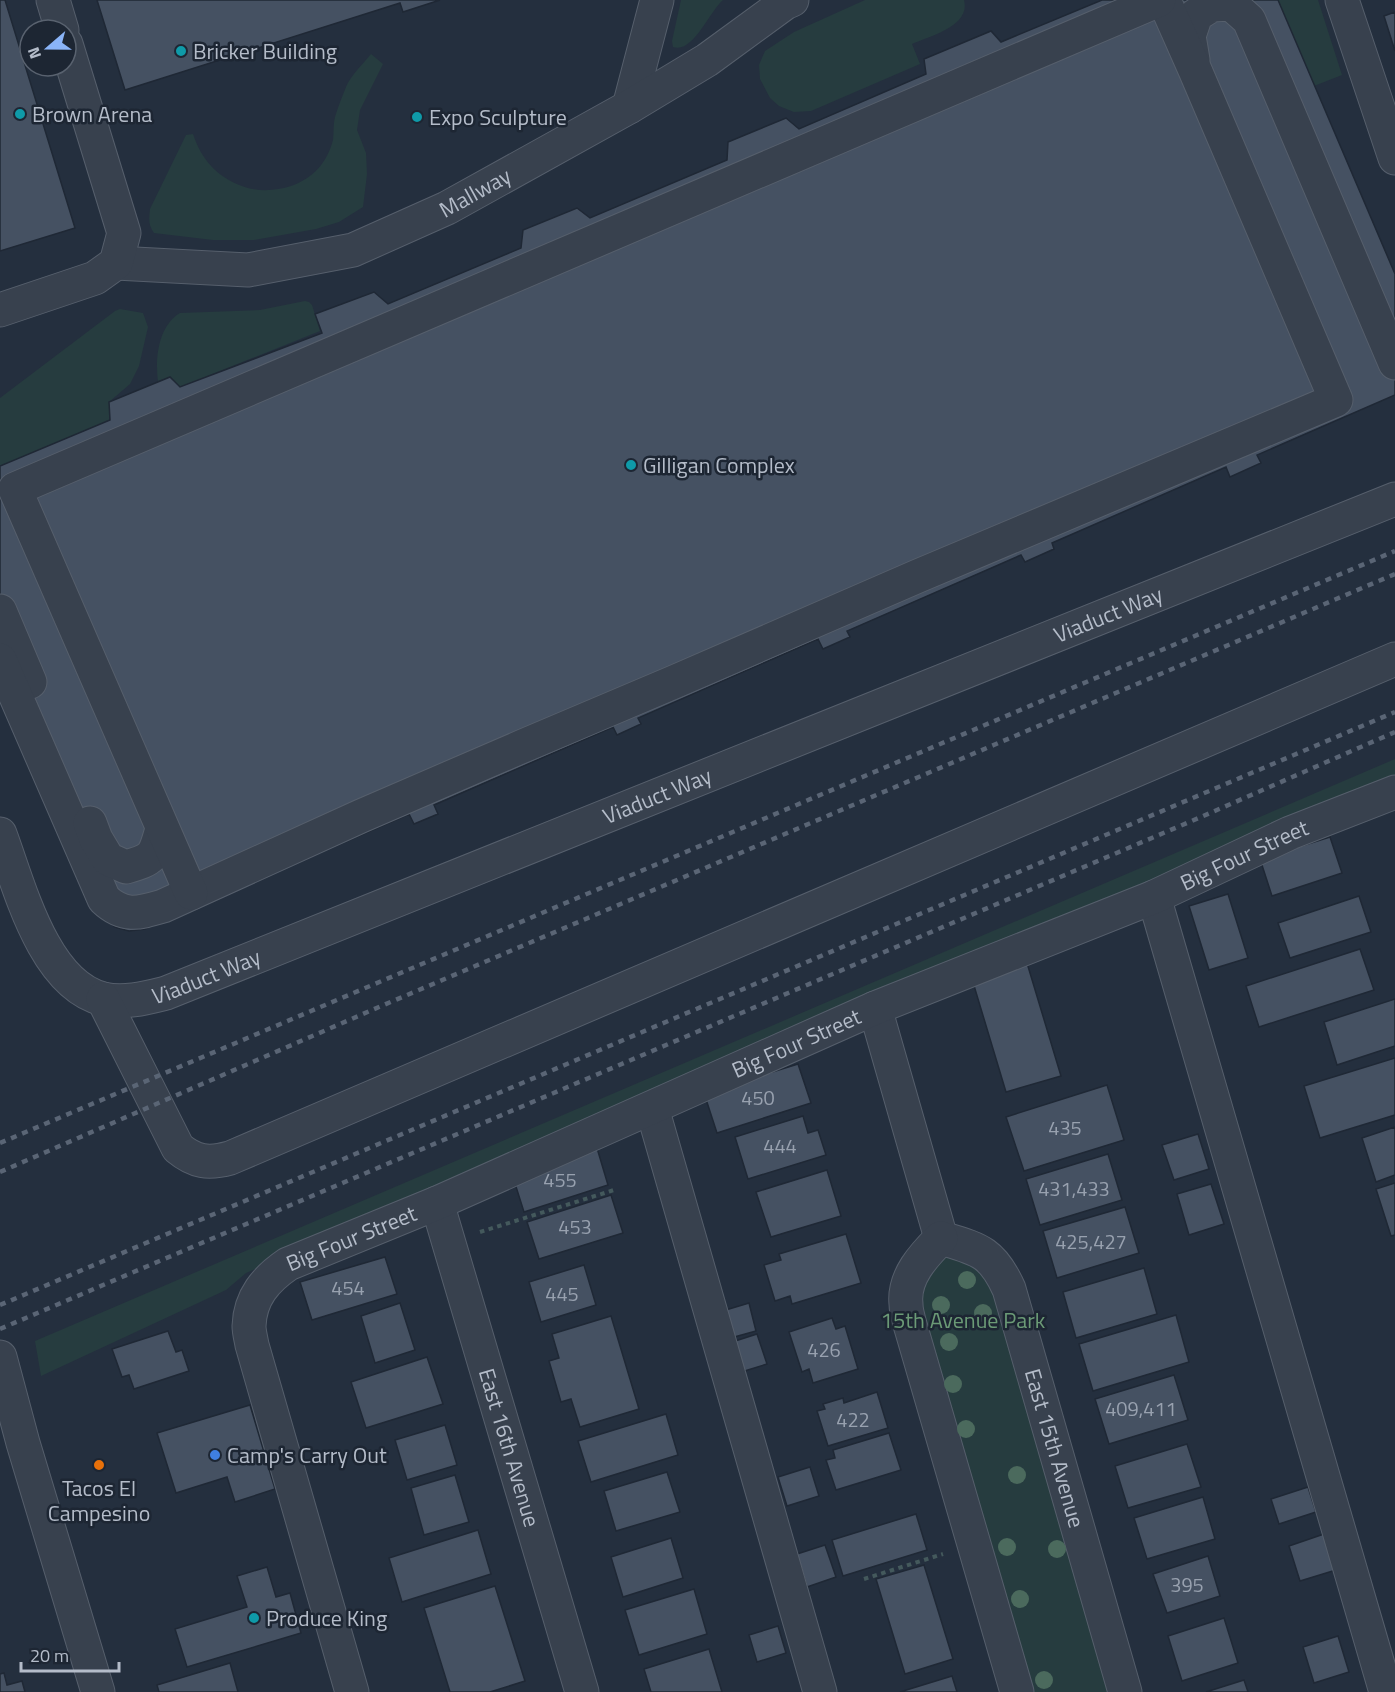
<svg xmlns="http://www.w3.org/2000/svg" width="1395" height="1692" font-family="'Titillium Web',sans-serif">
<style>
.green{fill:#263c3f}
.building{fill:#455162;stroke:#1f2835;stroke-width:1.5}
.lines{fill:none;stroke-linecap:round;stroke-linejoin:round}
.minor-casing{stroke:#565f6c;stroke-width:35}
.path{stroke:#44595c;stroke-width:4;stroke-dasharray:4.5 4.5;stroke-linecap:butt}
.minor{stroke:#38414e;stroke-width:33}
.rail{stroke:#5a6575;stroke-width:4.5;stroke-dasharray:6 6;stroke-linecap:butt}
.tree{fill:#4b6a5d}
.culture-dot{fill:#0f9aa8;stroke:#1d2633;stroke-width:2}
.shop-dot{fill:#3f7fe0;stroke:#1d2633;stroke-width:2}
.food-dot{fill:#e8710a;stroke:#1d2633;stroke-width:2}
.labels{text-anchor:middle;stroke-width:5;stroke-linejoin:round;paint-order:stroke}
.number-label{font-size:20px;fill:#98a1af}
.poi-label{font-size:22px;fill:#b4bcc9;stroke:#1d2633;text-anchor:start}
.street-label{font-size:22px;fill:#b4bcc9;stroke:#1d2633}
.park-label{font-size:22px;fill:#6b9a76;stroke:#1d2633}
</style>
<rect width="100%" height="100%" fill="#242f3e"/>
<path class="green" d="M681,0H723C709,12 693,54 673,47L672,41Z
M865,0H964C971,26 930,36 912,44L920,64L811,111L794,112L779,106L770,98L760,79L759,65L765,51L794,32Z
M1278,0H1318L1342,75L1314,86Z
M371,54L383,64L360,110L357,130L366,153L367,174L363,207L339,222L316,229L254,240H213L154,233C148,225 149,218 150,209L186,135L193,134C201,159 217,177 242,186C257,192 276,191 291,186C313,178 327,163 333,140C334,133 333,125 335,117C338,107 342,97 346,87C351,75 363,64 371,54Z
M305,301L309,302L312,305L320,331L180,387L170,377L158,381C155,359 158,326 180,313L260,310Z
M120,309L143,313L148,327L139,366L130,384L109,402V420L0,466V398L115,311Z
M1395,759V787L246,1273L226,1290L41,1376L35,1341Z
M941,1238L993,1261L1125,1692H1017L908,1281Z"/>
<path class="building" d="M0,0H5L75,228L0,251Z
M97,0H440L403,12L400,3L125,90Z
M1102,0H1278L1395,274V395L1257,455L1261,463L1230,477L1226,467L1052,543L1054,549L1025,562L1021,555L847,631L850,637L823,649L818,639L638,718L641,724L617,735L613,727L434,805L438,814L414,824L409,814L145,929L129,931L115,927L104,919L0,683V466L110,420L109,402L170,377L180,387L322,333L315,314L374,292L388,304L521,248L523,230L577,208L590,218L727,160L728,142L786,118L799,129L926,74L924,59L991,31L1001,42Z
M1395,12V51L1384,16Z
M1330,837L1342,873L1272,896L1260,859Z
M1228,894L1248,958L1209,970L1189,906Z
M1359,896L1371,932L1290,958L1278,923Z
M1360,949L1374,990L1259,1027L1246,986Z
M1027,963L1061,1076L1006,1092L972,979Z
M1395,999V1046L1337,1065L1324,1022Z
M1395,1058V1115L1320,1138L1304,1086Z
M798,1064L811,1103L717,1133L704,1093Z
M1107,1085L1124,1140L1024,1171L1006,1117Z
M803,1116L808,1133L818,1130L826,1155L748,1179L735,1137Z
M1395,1127V1175L1376,1182L1362,1138Z
M1198,1134L1209,1169L1174,1180L1162,1145Z
M597,1148L608,1185L524,1212L512,1174Z
M1108,1154L1122,1200L1040,1225L1026,1179Z
M827,1170L841,1216L771,1237L756,1192Z
M1395,1183V1235L1391,1236L1376,1189Z
M1211,1184L1224,1224L1189,1235L1177,1194Z
M611,1195L623,1233L539,1259L527,1222Z
M1125,1207L1139,1253L1057,1278L1043,1231Z
M846,1234L861,1283L792,1304L790,1296L775,1301L764,1265L781,1260L779,1254Z
M385,1257L397,1294L312,1320L300,1282Z
M584,1265L596,1305L541,1322L529,1282Z
M1144,1268L1157,1314L1076,1338L1063,1292Z
M400,1303L415,1350L375,1363L361,1316Z
M749,1303L756,1331L727,1339L719,1312Z
M1176,1315L1189,1362L1093,1391L1079,1344Z
M611,1316L639,1409L580,1427L571,1399L561,1402L549,1361L559,1358L552,1334Z
M832,1318L836,1329L845,1326L858,1369L813,1383L809,1369L802,1372L789,1332Z
M168,1331L176,1352L182,1350L189,1371L134,1389L129,1375L122,1377L112,1349Z
M757,1334L767,1364L738,1373L729,1343Z
M427,1357L443,1404L366,1428L351,1382Z
M1174,1375L1188,1420L1109,1444L1095,1399Z
M877,1392L888,1428L828,1446L817,1411L825,1409L823,1404L843,1398L844,1403Z
M250,1405L275,1489L235,1502L227,1477L176,1493L157,1433Z
M666,1414L678,1455L591,1482L578,1441Z
M445,1425L457,1465L407,1480L395,1440Z
M889,1433L901,1470L836,1490L826,1460L835,1458L833,1450Z
M1187,1444L1201,1487L1128,1508L1115,1466Z
M810,1467L819,1496L787,1506L778,1477Z
M667,1472L680,1512L616,1531L604,1491Z
M455,1475L469,1522L424,1535L411,1488Z
M1308,1487L1316,1512L1279,1524L1271,1499Z
M1203,1497L1215,1539L1147,1559L1134,1518Z
M916,1514L927,1550L843,1576L832,1540Z
M478,1530L491,1574L402,1602L389,1558Z
M1324,1534L1336,1570L1300,1581L1289,1546Z
M671,1538L683,1578L623,1597L611,1557Z
M825,1545L836,1577L807,1587L797,1554Z
M1208,1556L1220,1596L1167,1613L1153,1574Z
M924,1565L953,1659L905,1674L876,1579Z
M267,1567L276,1597L290,1593L301,1633L187,1667L175,1629L247,1607L237,1576Z
M495,1586L525,1681L490,1692H450L424,1608Z
M694,1589L707,1634L639,1655L625,1610Z
M1224,1618L1238,1663L1182,1681L1168,1636Z
M778,1626L786,1653L757,1662L749,1635Z
M1338,1636L1349,1672L1314,1683L1303,1647Z
M709,1649L722,1692H651L644,1669Z
M230,1663L238,1692H159L157,1685Z
M4,1673L7,1685L22,1681L25,1692H0V1674Z
M952,1676L957,1692H900Z
M1244,1680L1248,1692H1206Z"/>
<g class="lines">
<defs>
<g id="minor">
<path d="M53,0L62,30"/>
<path d="M1342,0L1395,158"/>
<path d="M1193,60L1189,36L1196,15L1212,5L1231,4L1249,20L1395,363"/>
<path d="M629,107L657,0"/>
<path id="s1" d="M116,263L248,270L353,250L447,208L629,107L707,60L785,3L792,0"/>
<path d="M0,310L95,278L116,263L124,233L66,44"/>
<path d="M0,611L30,682"/>
<path d="M0,660L104,899C124,918 139,913 163,906L361,816L523,746L674,682L918,576L1336,400L1195,70L1164,0"/>
<path d="M90,823L96,839L108,859L126,867C155,859 154,856 162,829"/>
<path id="s2" d="M0,834C19,885 43,984 103,999C124,1004 146,998 166,993L1395,499"/>
<path d="M191,893L15,489L1159,0"/>
<path d="M1154,897L1386,1692"/>
<path d="M103,999L178,1148C195,1162 208,1164 230,1158L1395,659"/>
<path d="M875,1008L941,1238"/>
<path d="M652,1108L820,1692"/>
<path id="s3" d="M437,1203L582,1692"/>
<path id="s4" d="M941,1238C978,1249 992,1251 1009,1289L1125,1692"/>
<path d="M941,1238C924,1255 903,1277 906,1304C906,1312 909,1321 911,1328L1017,1692"/>
<path d="M0,1357L23,1443L98,1692"/>
<path id="s5" d="M352,1692L252,1345C251,1339 249,1332 249,1326C250,1297 266,1279 288,1264L437,1203L875,1008L1154,897L1290,833L1395,792"/>
</g>
</defs>
<use href="#minor" class="minor-casing"/>
<path class="path" d="M480,1232L614,1190
M864,1579L943,1554"/>
<use href="#minor" class="minor"/>
<path class="rail" d="M0,1143L1395,551
M0,1172L379,1007L1395,574
M0,1305L1395,712
M0,1329L1201,817L1395,732"/>
</g>
<g class="tree">
<circle cx="967" cy="1280" r="9"/>
<circle cx="941" cy="1305" r="9"/>
<circle cx="983" cy="1313" r="9"/>
<circle cx="949" cy="1342" r="9"/>
<circle cx="953" cy="1384" r="9"/>
<circle cx="966" cy="1429" r="9"/>
<circle cx="1017" cy="1475" r="9"/>
<circle cx="1007" cy="1547" r="9"/>
<circle cx="1057" cy="1549" r="9"/>
<circle cx="1020" cy="1599" r="9"/>
<circle cx="1044" cy="1680" r="9"/>
</g>
<g class="culture-dot">
<circle cx="181" cy="51" r="6"/>
<circle cx="20" cy="114" r="6"/>
<circle cx="417" cy="117" r="6"/>
<circle cx="631" cy="465" r="6"/>
<circle cx="254" cy="1618" r="6"/>
</g>
<circle class="shop-dot" cx="215" cy="1455" r="6"/>
<circle class="food-dot" cx="99" cy="1465" r="6"/>
<g class="labels">
<g class="number-label">
<text x="758" y="1105">450</text>
<text x="1065" y="1135">435</text>
<text x="780" y="1153">444</text>
<text x="560" y="1187">455</text>
<text x="1074" y="1196">431,433</text>
<text x="575" y="1234">453</text>
<text x="1091" y="1249">425,427</text>
<text x="348" y="1295">454</text>
<text x="562" y="1301">445</text>
<text x="824" y="1357">426</text>
<text x="1141" y="1416">409,411</text>
<text x="853" y="1427">422</text>
<text x="1187" y="1592">395</text>
</g>
<g class="poi-label">
<text x="193" y="59">Bricker Building</text>
<text x="32" y="122">Brown Arena</text>
<text x="429" y="125">Expo Sculpture</text>
<text x="643" y="473">Gilligan Complex</text>
<text x="227" y="1463">Camp's Carry Out</text>
<text x="99" y="1496" text-anchor="middle">Tacos El<tspan x="99" dy="25">Campesino</tspan></text>
<text x="266" y="1626">Produce King</text>
</g>
<g class="street-label">
<text dy="8" stroke="none"><textPath href="#s1" startOffset="374">Mallway</textPath></text>
<text dy="8" stroke="none"><textPath href="#s2" startOffset="1281">Viaduct Way</textPath></text>
<text dy="8" stroke="none"><textPath href="#s2" startOffset="795">Viaduct Way</textPath></text>
<text dy="8" stroke="none"><textPath href="#s5" startOffset="1497">Big Four Street</textPath></text>
<text dy="8" stroke="none"><textPath href="#s2" startOffset="309">Viaduct Way</textPath></text>
<text dy="8" stroke="none"><textPath href="#s5" startOffset="1011">Big Four Street</textPath></text>
<text dy="8" stroke="none"><textPath href="#s5" startOffset="525">Big Four Street</textPath></text>
<text dy="8" stroke="none"><textPath href="#s4" startOffset="255">East 15th Avenue</textPath></text>
<text dy="8" stroke="none"><textPath href="#s3" startOffset="255">East 16th Avenue</textPath></text>
</g>
<g class="park-label">
<text x="963" y="1328">15th Avenue Park</text>
</g>
</g>
<g transform="translate(48 48) rotate(250)"><circle r="28" fill="#1d2633" stroke="#59626f" stroke-width="1.5"/>
<path d="M0-4.5L10 22L0 15L-10 22Z" fill="#8ab4f8"/>
<text y="-9" font-size="16" font-weight="bold" text-anchor="middle" fill="#b4bcc9">N</text>
</g>
<path d="M21 1662v9h98v-9" fill="none" stroke="#b4bcc9" stroke-width="3"/>
<text x="30" y="1662" font-size="18" fill="#b4bcc9" stroke="#1d2633" stroke-width="4.5" paint-order="stroke">20 m</text>
</svg>
